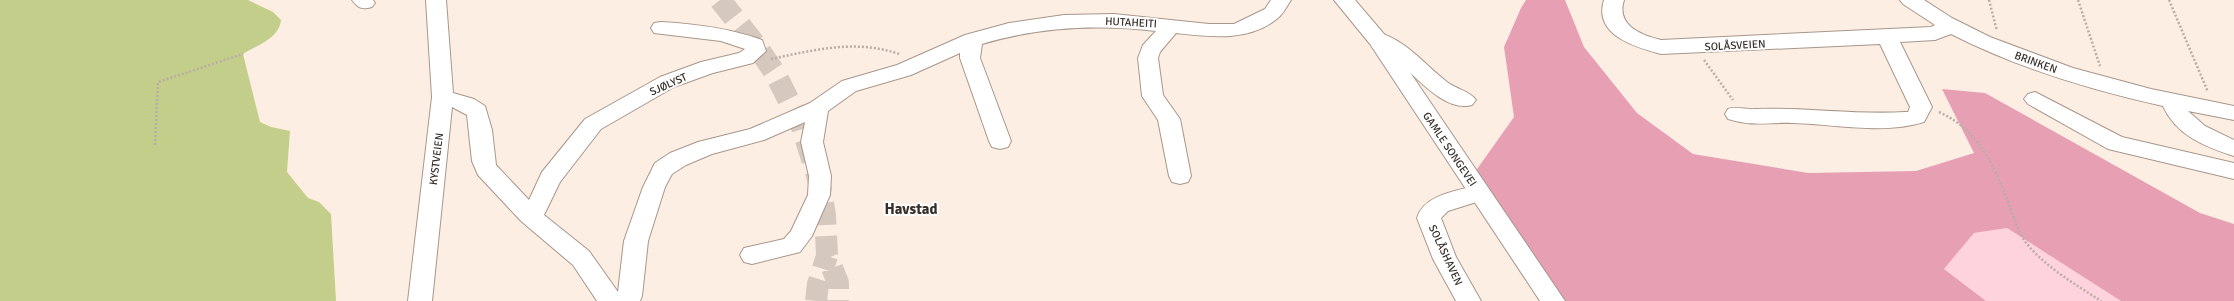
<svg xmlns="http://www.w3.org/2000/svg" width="2234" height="301" font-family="Signika,sans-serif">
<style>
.green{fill:#fed3de}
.forest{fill:#e79fb4}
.water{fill:#c3ce8a}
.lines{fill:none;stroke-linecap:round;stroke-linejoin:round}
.major-tunnel{stroke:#d5c8bf;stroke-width:22;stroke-dasharray:22 11;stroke-linecap:butt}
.minor-casing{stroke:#a7968a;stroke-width:2}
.major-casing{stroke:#a7968a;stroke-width:2}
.path{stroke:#baada5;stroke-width:2.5;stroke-dasharray:2 2;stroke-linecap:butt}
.minor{fill:#fff;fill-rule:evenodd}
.major{fill:#fff;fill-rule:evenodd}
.labels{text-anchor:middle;stroke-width:4;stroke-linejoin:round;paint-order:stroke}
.street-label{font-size:11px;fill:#362f2a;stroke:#fefefe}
.district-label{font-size:15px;font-weight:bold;fill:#362f2a;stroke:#fefefe}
</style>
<rect width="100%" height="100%" fill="#fdeee4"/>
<path class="green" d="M2007,228L2014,232L2121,301H1986L1944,269L1974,233Z"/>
<path class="forest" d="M1526,0H1565L1584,47L1637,113L1693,154L1808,173L1916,171L1974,153L1942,89L1985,93L2200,213L2234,224V301H2121L2007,228L1974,233L1944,269L1986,301H1542L1516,265L1470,179L1514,117L1504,47L1521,8Z"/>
<path class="water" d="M0,0H248L273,12L281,20C279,39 257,45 243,54L260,122L271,127L290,131L287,172L308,198L319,202L331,214L336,301H0Z"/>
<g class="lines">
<path class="major-tunnel" d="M720,0L758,48L775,73L802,127L820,185L825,215L827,255L838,283V301
M816,301L818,284L827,256"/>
<defs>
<path id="minor" d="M352,0H373L375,3L372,7C362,10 358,8 352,0Z
M426,0H446L453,93L474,99L485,106L492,130L496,165L529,200L542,172L585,119L660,77L701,62L739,53L745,49L721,41L654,33L651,28L654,23L661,22C696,24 729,28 762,40L766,51L753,63L713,73L674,87L601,129L560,182L544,215L589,251L618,292L624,241L643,187L655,163L670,153L698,142L750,129L810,103L842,81L897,65L965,35L1009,23L1064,15L1114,14L1209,24H1234L1265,9L1271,0H1291C1287,6 1283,14 1278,18C1249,42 1211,37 1176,33L1160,52L1158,58L1163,95L1180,119L1191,176L1188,182L1180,184L1172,182L1169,176L1158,120L1142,96L1138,58L1143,45L1156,31C1096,24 1039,27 982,44L980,58L1011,141L1008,147L1000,149L992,147L989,141L960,58V53L911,75L856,91L828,111L823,142L831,176L830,195L812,236L800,252L752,264L744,262L740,255L744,248L784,239L791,231L808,195L809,176L801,142L805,122L764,140L712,154L686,165L672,174L665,187L648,241L642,296L640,301H597L573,265L521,221L478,175L472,161L467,115L452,107L432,301H408L432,97Z
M1604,0H1624C1616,25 1640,35 1661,40L1931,27L1935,25L1903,4L1900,0H1924L1952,18L1990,37L2073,68L2151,89L2234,106V120L2188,111L2205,126L2234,140V156C2205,147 2176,135 2163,106C2090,90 2018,68 1951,34L1935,40L1900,42L1932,107L1924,122C1881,135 1836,124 1792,123C1767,122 1754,127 1728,119L1725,114L1728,109C1738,106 1746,110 1755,109C1805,107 1855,115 1905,112H1908L1910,107L1880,44L1661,54C1635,47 1593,35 1604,0Z
M1377,32C1406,40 1424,64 1447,82C1456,89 1470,91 1476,100L1472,105C1444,113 1414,74 1394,58C1386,51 1372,48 1367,39L1370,34Z
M2035,92L2122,137L2234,163V179L2108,149L2028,104L2024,99L2028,94Z
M1478,185L1486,187L1489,193L1486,199L1448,211L1441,218L1456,257L1481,301H1456L1433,259L1417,218C1424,194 1458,191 1478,185Z"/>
<path id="major" d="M1334,0H1355L1384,34L1565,301H1540L1370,44Z"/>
</defs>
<use href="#minor" class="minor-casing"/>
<use href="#major" class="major-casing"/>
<path class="path" d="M1989,0L1997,31
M2078,0L2100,66
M2169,0L2208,92
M771,59C814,50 856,39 899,54
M1704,60L1733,100
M1939,112C1982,132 1995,168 2011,210C2015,220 2018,231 2024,240C2043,266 2075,284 2101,301
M155,145L158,82L243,54"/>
<use href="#minor" class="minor"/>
<use href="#major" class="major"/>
</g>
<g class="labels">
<g class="street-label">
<text transform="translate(1131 22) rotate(3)" y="4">HUTAHEITI</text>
<text transform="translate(1735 45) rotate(-3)" y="4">SOLÅSVEIEN</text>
<text transform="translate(2036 62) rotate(20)" y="4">BRINKEN</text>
<text transform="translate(668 84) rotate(-24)" y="4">SJØLYST</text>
<text transform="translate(1450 149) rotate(56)" y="4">GAMLE SONGEVEI</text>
<text transform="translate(436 159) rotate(-83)" y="4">KYSTVEIEN</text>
<text transform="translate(1446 255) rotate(65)" y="4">SOLÅSHAVEN</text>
</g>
<g class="district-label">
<text x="911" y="214">Havstad</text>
</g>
</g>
</svg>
